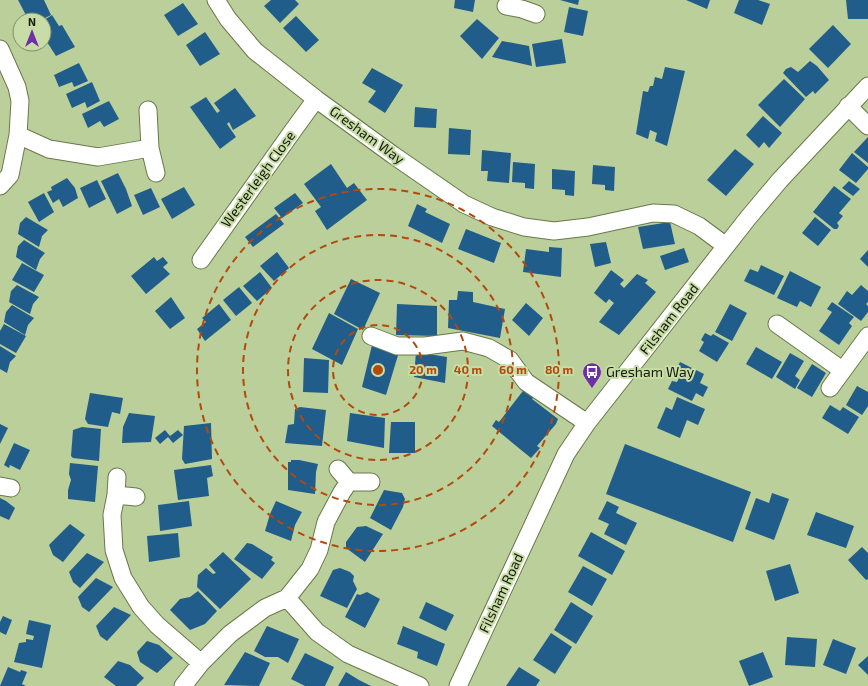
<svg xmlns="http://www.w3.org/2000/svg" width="868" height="686" font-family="'Exo 2',sans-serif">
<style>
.building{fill:#205d8a}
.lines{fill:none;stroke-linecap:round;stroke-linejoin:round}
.minor-casing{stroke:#687948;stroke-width:19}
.minor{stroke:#fff;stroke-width:17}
.ring{fill:none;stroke:#b3490b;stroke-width:2;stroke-dasharray:7 5}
.labels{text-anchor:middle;stroke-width:4;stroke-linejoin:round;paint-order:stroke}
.street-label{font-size:14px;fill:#141a07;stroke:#c8dca7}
.poi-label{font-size:14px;fill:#141a07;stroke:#c8dca7;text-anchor:start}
.centre{fill:#b3490b;stroke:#c8dca7;stroke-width:2}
.ring-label{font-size:12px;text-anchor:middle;font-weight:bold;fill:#b3490b;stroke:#c8dca7;stroke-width:4;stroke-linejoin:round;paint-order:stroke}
</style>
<rect width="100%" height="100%" fill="#bbcf9a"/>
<path class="building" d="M18,0H44L51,15L41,20H39L36,14L28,19Z
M271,0H295L299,4L280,23L264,6Z
M455,0H475L473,12L454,8Z
M560,0H579L578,5Z
M686,0H710L707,9Z
M739,0H758L770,4L762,25L734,13Z
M846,0H868V19H848Z
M183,3L198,24L178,36L164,15Z
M569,7L588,11L583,36L564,32Z
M52,15L59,26L62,25L75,47L56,56L47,42L44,44V20Z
M296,16L319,40L306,52L283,28Z
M477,19L499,38L482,59L460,36Z
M833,25L851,44L828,68L809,49Z
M205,32L220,54L200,66L186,45Z
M562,39L566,63L536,67L532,44Z
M502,41L529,46L532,66L492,57Z
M810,61L817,66L829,80L815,94L813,91L806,97L783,73L786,69L791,67L798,72Z
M79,63L88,81L74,87L72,82L59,87L54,75Z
M665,67L685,71L667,146L655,141L657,133L650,130L648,139L636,134L643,91L648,92L650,86H653L655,77L662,79Z
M372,68L403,85L385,113L368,102L376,91L362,83Z
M784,79L805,99L780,127L758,105Z
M92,82L100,101L87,108L85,102L72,108L66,94Z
M235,88L256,116L233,130L229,122L227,124L236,137L220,149L190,107L206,97L217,113L220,111L214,103Z
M109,101L119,119L104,127L100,121L88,128L82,114Z
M415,107L437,109L436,128L414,127Z
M763,116L782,133L769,148L764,142L759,148L746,135Z
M449,128L471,130L470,155L448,154Z
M868,137V163L854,152Z
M735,149L754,164L726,196L707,180Z
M482,150L511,153L509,183L487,181L488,171H481Z
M852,153L868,167V169L856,183L839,170Z
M513,162L535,164L534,189L525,188V183L512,182Z
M331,164L347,188L354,183L367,200L327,230L315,211L321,207L304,184Z
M593,165L615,167L614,191L605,190V185L592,184Z
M552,169L575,171L574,196L565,195V190L552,189Z
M118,173L126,189L132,206L117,214L101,181Z
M67,178L75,188L78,198L63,207L59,199L53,203L47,192L52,190L51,187Z
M97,180L106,199L89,208L80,188Z
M849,181L860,189L853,196L842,188Z
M834,186L851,199L839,213L843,216L837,223L839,226L837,229H834L813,212Z
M184,187L195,205L172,219L161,199Z
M151,188L160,207L143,215L134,195Z
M44,193L54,212L39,222L28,202Z
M295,193L303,203L282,218L274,208Z
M417,204L427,209L425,212L450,224L442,243L408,226Z
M276,214L284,224L253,247L245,237Z
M26,217L48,230L42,236L39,247L18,234L20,223Z
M815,217L831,230L818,246L802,233Z
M670,222L675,244L643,249L638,227Z
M466,229L501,243L494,263L458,249Z
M24,240L45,253L40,259L36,270L16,257L18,246Z
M606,242L611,263L595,267L590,244Z
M549,247L562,248L561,277L523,272L526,249L549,252Z
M684,248L689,262L665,270L660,256Z
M868,250V267L860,259Z
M277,252L289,268L274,281L260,266Z
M154,257L157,261L163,257L168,263L163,267L170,274L146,294L131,276Z
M22,263L44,275L34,292L12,280Z
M761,265L784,276L774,295L744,281L750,269L758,272Z
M611,270L624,280L620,284L624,288L637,274L648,280L645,283L656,292L619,335L599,322L614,303L609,299L606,303L594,293Z
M790,271L821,287L811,307L800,301L797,307L777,298Z
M260,272L272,288L257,301L243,286Z
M351,279L380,293L363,330L334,314Z
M17,285L39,297L33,304L30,314L9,302L11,291Z
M861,285L868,291V302L866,304L868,306V312L861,321L838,304L847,291L852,295Z
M239,287L252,303L236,316L223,300Z
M458,291L473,292V302L505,309L500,338L448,328L449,300H457Z
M171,297L185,318L170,329L155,311Z
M832,302L854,317L849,323L852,326L839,345L819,331L832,312L827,309Z
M526,303L543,318L529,336L512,320Z
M219,304L231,320L205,341L197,329L206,322L202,318Z
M397,304L437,306V336L396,335Z
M730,304L747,313L732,341L715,332Z
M12,305L34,318L28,325L25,335L4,322L6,312Z
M329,313L358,329L342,365L312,349Z
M4,324L26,336L16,353L0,344V331Z
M705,333L711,336L713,334L729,343L717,362L699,351L704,342L701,340Z
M372,345L399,352L386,395L362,387Z
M0,346L16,356L10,362L7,373L0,369Z
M756,347L782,362L772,379L746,364Z
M416,352L447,357L445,383L414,377Z
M790,353L804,361L795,376L800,380L795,389L776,377Z
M304,358L329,360L328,393L303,392Z
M680,362L704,374L700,383L708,387L703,397L696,393L692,401L668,389L672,381L677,382L680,376L674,374Z
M812,364L826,373L812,397L797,388Z
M857,386L868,392V406L862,415L846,405Z
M526,387L536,394L532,399L558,419L556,424L537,446L540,448L531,458L492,426L496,420L499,422Z
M90,393L123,398L120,414L112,412L108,427L88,424L85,419Z
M677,397L705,409L698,425L687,420L680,438L657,428L666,407L672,410Z
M830,405L840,411L843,407L859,417L848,434L822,418Z
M300,407L326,410L322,446L285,443L288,425L294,424L295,409Z
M129,413L155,416L151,442L122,443L123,427Z
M350,413L385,418L384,448L347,441Z
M391,422H415V453H389Z
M211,423L212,459L185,464L182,459L184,426Z
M0,424L8,428L0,444Z
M82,427L101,429L99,461L73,458L71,456L73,430Z
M165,430L170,436L178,430L183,435L173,443L168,437L160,444L155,438Z
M14,443L30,450L20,470L10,465L9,468L4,465Z
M625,444L751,492L733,542L606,494Z
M291,460H299L318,464L316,472L315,494L288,490V462H291Z
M70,463L98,466L95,502L68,499V490L71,480L69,474Z
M211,465L213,476L207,478L209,496L178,500L174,470Z
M384,490L402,493L405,499L403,507L391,530L370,518Z
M772,493L789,499L774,540L745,529L756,498L769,503Z
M0,498L6,501L15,508L9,520L0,516Z
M189,501L192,526L160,531L158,505Z
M276,501L302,512L295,525L291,541L265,531L270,514Z
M607,501L619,507L616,513L637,523L626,545L604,534L609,524L598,519Z
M816,512L854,526L846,548L807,535Z
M70,524L85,535L63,562L53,555L49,545Z
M366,526L383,534L365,562L346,548V542L357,527Z
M591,532L625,551L612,575L578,556Z
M178,533L180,557L149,562L147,536Z
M247,543L252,544L273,557L271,560L275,563L262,579L234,559Z
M862,547L868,553V579L866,580L848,560Z
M223,552L251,579L220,609L197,587L198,575L206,568L213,574L216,573L209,565Z
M87,553L104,562L80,588L73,582L69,572Z
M790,564L799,593L775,601L766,571Z
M583,566L607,579L592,606L568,592Z
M340,568L350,572L354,576L353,581L357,589L347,608L320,596L333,570Z
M96,578L113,587L89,612L82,607L78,597Z
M198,591L217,611L205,624L190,630L170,610L180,599L190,597Z
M367,592L380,599L365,628L345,617L357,594L360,595Z
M426,602L454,615L446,631L419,618Z
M571,602L593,616L576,644L554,630Z
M114,607L131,615L107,641L100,636L96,626Z
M3,616L12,620L6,635L0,632V622Z
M29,620L51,625L42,668L14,662L19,643L26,642V639L33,640L34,636L26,634Z
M267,626L299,639L288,663L278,657H265L254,651Z
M403,626L445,644L437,666L417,658L418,652L397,644Z
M551,633L572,647L555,674L533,660Z
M787,637L817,639L815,667L785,665Z
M833,639L856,648L846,674L823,665Z
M147,641L159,645L173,658L157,673L140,662L137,652Z
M245,652L270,663L259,686L224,685Z
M763,652L773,677L749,686L739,661Z
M305,653L334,667L325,686H305L291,679Z
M868,656V675L858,665Z
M118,661L130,665L144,678L136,686H116L104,677Z
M8,667L20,672L21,670L27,672L22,684L26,686H0Z
M519,667L540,680L536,686H506Z
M346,672L359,680L371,686H338Z"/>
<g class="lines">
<defs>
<path id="minor" d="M216,0L228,19L255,51L316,99L393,155L464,204L492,217L524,227L554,231L588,227L653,213L674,214L699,226L726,246
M506,6L522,9L536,14
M0,49L17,87L20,101L18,135L10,175L0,186
M848,106L868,126
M18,135L49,149L98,157L150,148L148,110
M150,148L156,173
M201,260L292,132L316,99
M777,324L842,370
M371,336L397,346H425L463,341L489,348L510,360L526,382L587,423
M830,388L868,336
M338,469L349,482
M117,477L116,495L112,515L114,550L123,578L141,607L157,625L201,663
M0,486L11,488
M116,495L136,497
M287,598L317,632L348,654L420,686
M183,686L201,663L230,634L265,608L287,598L310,569L319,550L326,522L342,492L349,482H371
M458,686L566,454L587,423L748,218L780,180L868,86"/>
</defs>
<use href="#minor" class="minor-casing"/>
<use href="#minor" class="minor"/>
</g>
<g class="ring">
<circle cx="378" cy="370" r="45"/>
<circle cx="378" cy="370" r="90"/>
<circle cx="378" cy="370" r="135"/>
<circle cx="378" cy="370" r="181"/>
</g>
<defs>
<symbol id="bus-pin" viewBox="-11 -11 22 30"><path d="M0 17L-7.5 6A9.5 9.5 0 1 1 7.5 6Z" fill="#6f30a5" stroke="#c8dca7"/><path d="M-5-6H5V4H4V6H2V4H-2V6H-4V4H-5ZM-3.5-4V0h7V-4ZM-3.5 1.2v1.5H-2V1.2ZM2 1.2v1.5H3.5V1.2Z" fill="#fff"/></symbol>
</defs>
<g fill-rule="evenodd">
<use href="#bus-pin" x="581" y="361" width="22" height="30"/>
</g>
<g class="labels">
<g class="street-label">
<text transform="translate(367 135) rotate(36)" y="5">Gresham Way</text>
<text transform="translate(258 179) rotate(-54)" y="5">Westerleigh Close</text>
<text transform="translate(669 319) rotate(-52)" y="5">Filsham Road</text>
<text transform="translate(501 593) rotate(-65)" y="5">Filsham Road</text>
</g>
<g class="poi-label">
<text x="606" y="377">Gresham Way</text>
</g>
</g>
<circle cx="378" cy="370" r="6" class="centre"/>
<g class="ring-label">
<text x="423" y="374">20 m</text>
<text x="468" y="374">40 m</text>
<text x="513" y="374">60 m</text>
<text x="559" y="374">80 m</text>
</g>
<g transform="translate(32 32)"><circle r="19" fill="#c8dca7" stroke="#808e67"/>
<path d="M0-3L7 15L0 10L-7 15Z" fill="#6f30a5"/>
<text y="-6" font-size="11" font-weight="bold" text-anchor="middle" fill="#141a07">N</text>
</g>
</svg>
